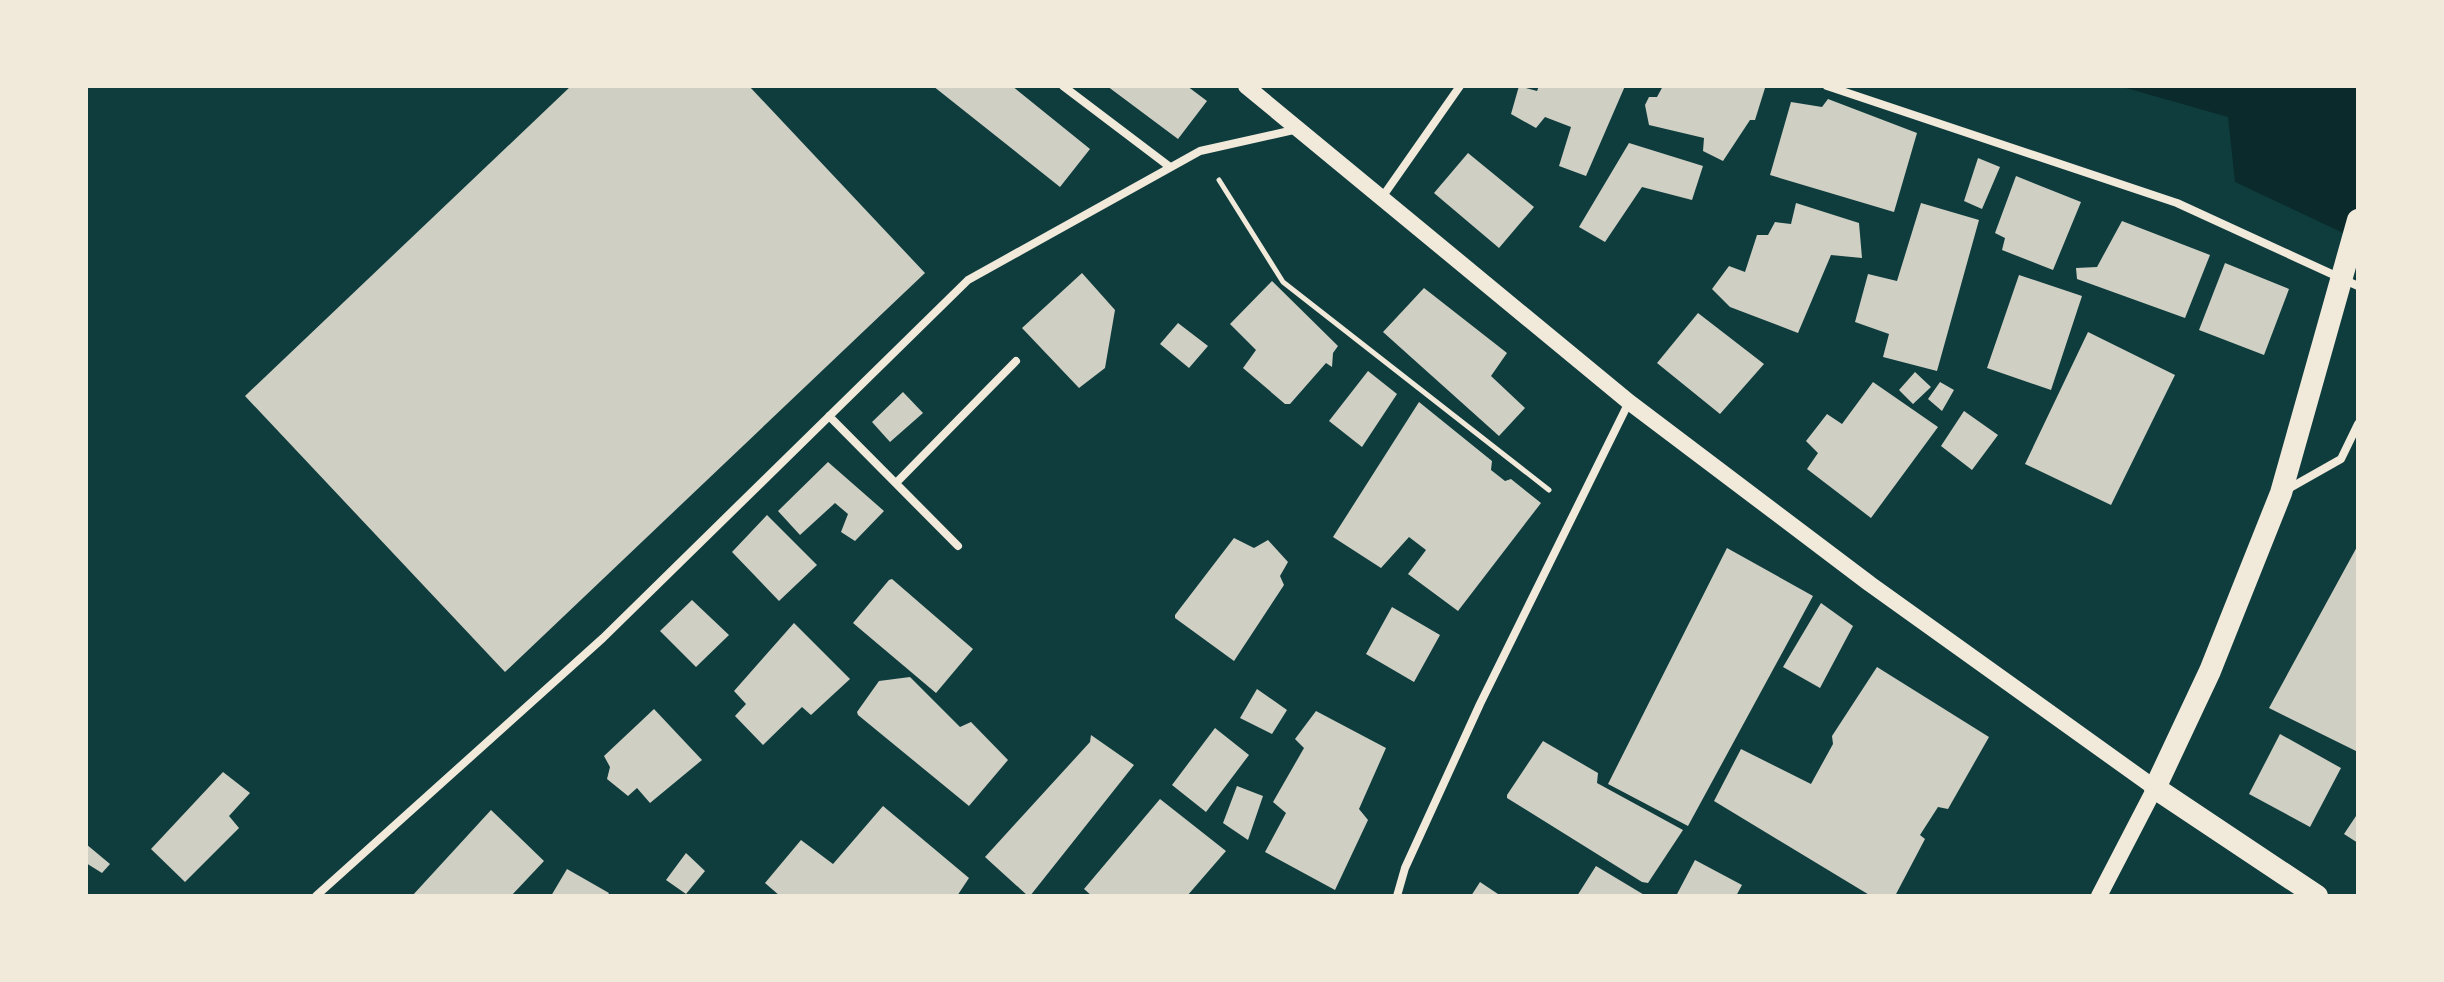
<svg xmlns="http://www.w3.org/2000/svg" width="2444" height="982" font-family="'Golos Text',sans-serif">
<style>
.water{fill:#0a2a2b}
.building{fill:#cfcfc3}
.lines{fill:none;stroke-linecap:round;stroke-linejoin:round}
.path{stroke:#f1e9da;stroke-width:5}
.minor{stroke:#f1e9da;stroke-width:8}
.secondary{stroke:#f1e9da;stroke-width:16}
.trunk{stroke:#f1e9da;stroke-width:22}
</style>
<rect width="100%" height="100%" fill="#0f3d3e"/>
<path class="water" d="M2119,86H2358V240L2235,182L2228,117Z"/>
<path class="building" d="M571,86H749L925,273L505,672L245,396Z
M933,86H1012L1090,149L1060,187Z
M1107,86H1187L1207,101L1178,139Z
M1519,86L1537,91L1539,86H1625L1586,176L1559,166L1571,127L1545,117L1536,128L1511,114Z
M1663,86H1759L1765,88L1755,120H1750L1723,161L1703,151L1704,138L1649,125L1645,105L1649,97H1657Z
M1828,99L1917,133L1894,212L1770,175L1791,102L1822,107Z
M1629,143L1703,166L1692,200L1642,187L1605,242L1579,227Z
M1468,153L1534,207L1499,248L1434,193Z
M1978,158L2000,167L1982,209L1964,201Z
M2016,176L2081,202L2053,270L2002,250L2005,238L1995,233Z
M1796,203L1859,223L1862,258L1831,255L1798,333L1730,307L1712,289L1729,266L1745,272L1757,235H1768L1775,222L1791,224Z
M1921,203L1979,220L1937,371L1883,357L1889,334L1855,322L1868,274L1897,281Z
M2122,221L2210,255L2185,318L2077,279L2076,268L2097,267Z
M2225,263L2289,289L2264,355L2199,330Z
M1082,273L1115,310L1105,368L1079,388L1022,328Z
M2019,275L2082,296L2051,390L1987,368Z
M1272,281L1338,346L1333,353L1332,367L1326,363L1290,404H1285L1243,368L1256,350L1230,324Z
M1424,288L1507,353L1491,376L1525,408L1499,436L1383,332Z
M1698,313L1764,364L1720,414L1657,363Z
M1178,323L1208,346L1189,368L1160,344Z
M2088,332L2175,375L2111,505L2025,464Z
M1368,371L1397,394L1362,447L1329,421Z
M1915,372L1931,387L1913,404L1899,390Z
M1873,382L1938,427L1871,518L1807,469L1818,453L1806,441L1827,414L1842,424Z
M1940,382L1954,390L1942,411L1928,399Z
M903,392L923,413L890,442L872,422Z
M1419,402L1492,461L1491,470L1505,481L1511,479L1541,503L1458,611L1408,574L1426,550L1409,537L1381,568L1333,537Z
M1964,411L1998,435L1972,470L1941,446Z
M828,462L884,511L855,541L841,532L848,514L835,503L800,535L778,511Z
M767,515L817,565L779,601L732,552Z
M1234,538L1254,548L1268,540L1288,562L1280,576L1284,585L1234,661L1175,618V615Z
M2358,545V752L2269,708Z
M1727,548L1813,596L1688,826L1608,784Z
M892,579L973,649L936,693L853,623L889,580Z
M692,600L729,635L696,667L660,631Z
M1821,603L1853,626L1820,688L1783,667Z
M1392,607L1440,635L1414,682L1366,654Z
M794,623L850,679L811,715L802,707L763,745L735,716L746,704L734,691Z
M1877,667L1989,737L1948,809L1938,807L1920,835L1925,839L1895,896H1871L1714,801L1741,749L1811,784L1833,744L1832,736Z
M910,677L960,727L971,722L1008,760L969,806L858,715L857,712L879,681Z
M1257,689L1287,710L1272,734L1240,718Z
M654,709L702,760L650,803L637,788L628,796L607,779L610,767L604,756Z
M1316,711L1386,748L1359,809L1368,820L1335,890L1265,852L1286,813L1273,802L1304,748L1295,739Z
M1215,728L1249,755L1206,812L1172,785Z
M2280,734L2341,768L2310,827L2249,794Z
M1091,735L1134,765L1030,896H1028L985,857L1090,742Z
M1543,741L1598,773L1597,783L1683,830L1648,883L1642,882L1507,798V795Z
M223,772L250,793L229,816L239,828L185,882L151,849Z
M1237,786L1263,796L1248,840L1223,823Z
M1160,799L1226,851L1187,896H1092L1084,889Z
M883,806L969,878L957,896H796L793,894L780,896L765,883L801,840L833,864Z
M491,810L544,861L511,896H412Z
M2358,813V843L2344,834Z
M86,844L110,864L102,873L86,863Z
M686,853L705,871L686,894L666,880Z
M1695,860L1742,885L1736,896H1676Z
M1596,866L1646,896H1577Z
M567,869L609,893L607,896H551Z
M1480,882L1501,896H1471Z"/>
<g class="lines">
<path class="path" d="M1219,180L1283,282L1549,490"/>
<path class="minor" d="M1063,86L1170,167
M1827,86L2177,203L2358,286
M1383,196L1460,86
M829,416L958,546
M896,483L1016,361
M2288,489L2341,459L2358,424
M316,896L603,638L968,280L1200,151L1298,129
M1397,896L1405,868L1480,704L1629,402"/>
<path class="secondary" d="M1246,86L1629,402L1870,584L2155,788L2099,896"/>
<path class="trunk" d="M2317,896L2155,788L2210,671L2281,493L2358,220"/>
</g>
<rect width="2444" height="982" fill="none" stroke="#f1e9da" stroke-width="176"/>
</svg>
